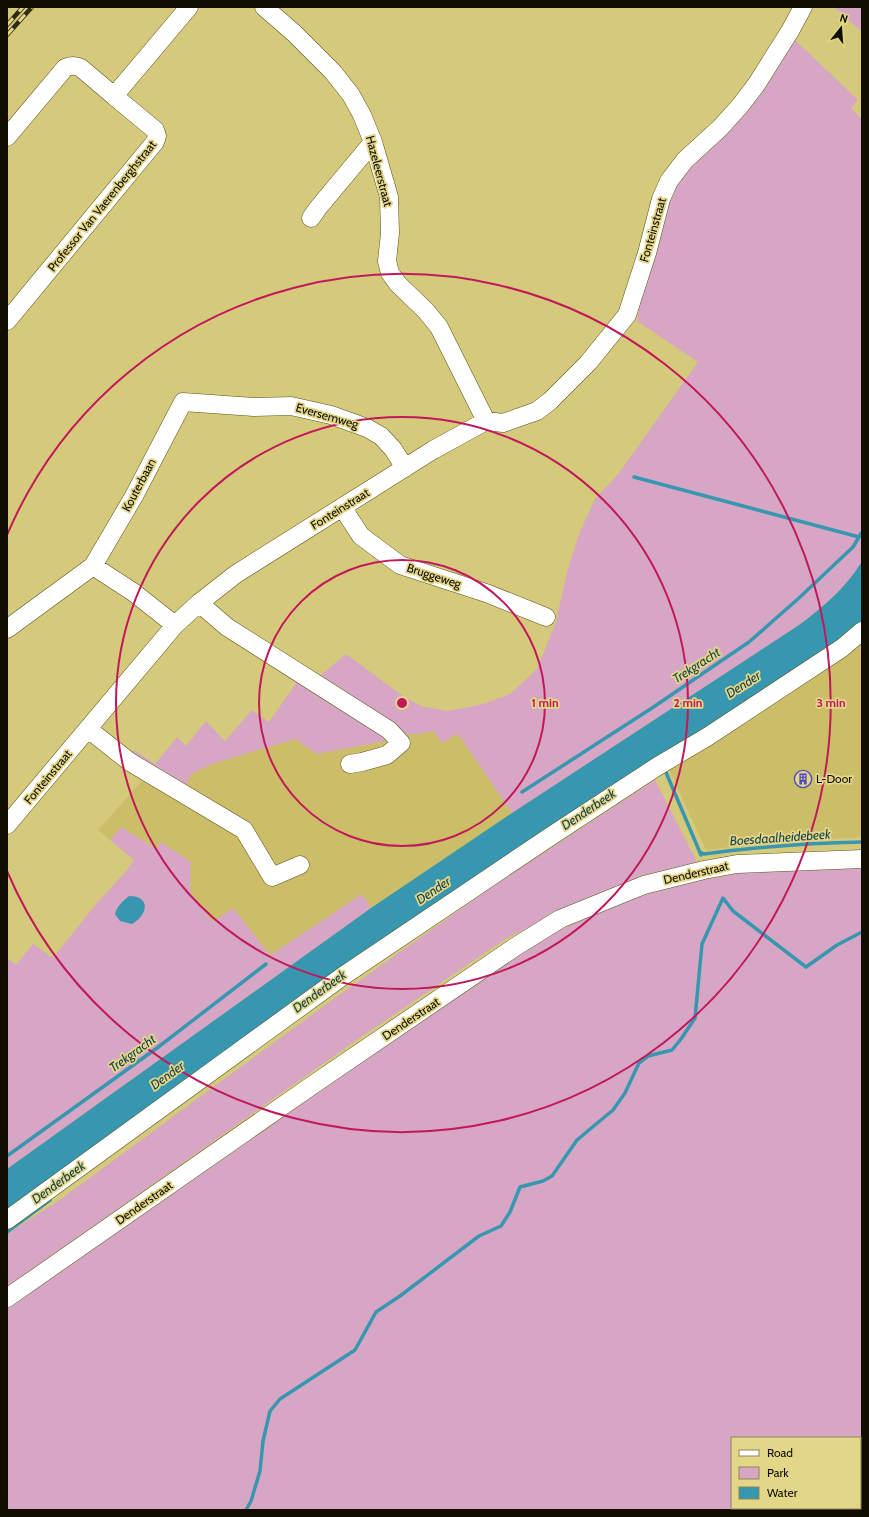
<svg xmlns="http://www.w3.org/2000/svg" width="869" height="1517" font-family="Cabin,sans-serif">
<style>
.built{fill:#ccbe68}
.green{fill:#d7a6c5;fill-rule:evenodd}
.water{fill:#3796b0}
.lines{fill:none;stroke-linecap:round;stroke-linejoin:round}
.stream{stroke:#3796b0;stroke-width:3.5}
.minor-casing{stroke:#5c5317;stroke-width:19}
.minor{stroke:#fff;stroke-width:18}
.rail-casing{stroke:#302b14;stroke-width:4.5}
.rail{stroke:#e2d688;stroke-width:3;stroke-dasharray:9;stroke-linecap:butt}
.ring{fill:none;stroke:#c2185b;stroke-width:2}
.labels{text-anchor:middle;stroke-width:3.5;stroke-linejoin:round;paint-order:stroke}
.street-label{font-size:12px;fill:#100c00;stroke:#e2d688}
.poi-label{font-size:12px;fill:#100c00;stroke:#e2d688;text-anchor:start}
.water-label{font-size:13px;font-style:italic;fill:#19424e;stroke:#e2d688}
.centre{fill:#c2185b;stroke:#e2d688;stroke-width:2}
.ring-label{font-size:12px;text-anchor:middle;font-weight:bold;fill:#c2185b;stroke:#e2d688;stroke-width:3.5;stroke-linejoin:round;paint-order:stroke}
</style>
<rect width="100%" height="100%" fill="#d5c97c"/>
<path class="built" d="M862,636V837L754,844L706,850L667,765Z
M433,731L458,734L512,813L371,908L362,894L270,955L236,912L213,922L190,891L191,862L161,842L156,849L121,827L110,840L98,830L141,782L158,775L191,774L212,764L295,739L317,754L380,742L403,734H419Z"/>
<path class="green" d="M834,7H862V32Z
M792,37L858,100L851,108L861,118L862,117V561C847,587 823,607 799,625L512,813L458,734L442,743L433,731L419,734H403L315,680L346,654L403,696L421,706L446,711L465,708L486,703L510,694L537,669L556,622L567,572L579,534L595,499L619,473L698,362L637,321L641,298L670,192Z
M297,682L388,740L380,742L317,754L295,739L212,764L191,774L185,788L130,755L134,750L155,764L177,737L186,746L206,721L225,741L252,710L269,722Z
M655,780L697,862L604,891L507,938L361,1037L7,1287V1234L61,1199L332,1000L496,884Z
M121,827L156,849L161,842L191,862L190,891L213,922L233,908L270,955L362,894L371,908L7,1169V958L16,965L33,944L53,958L96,904L127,870L134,860L110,840Z
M862,866V1510H7V1307L89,1248L233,1152L534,942L632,897L675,883L739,871ZM732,1438H860V1508H732Z"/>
<path class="water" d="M862,561V623L7,1213V1169L371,908L512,813L799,625C823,607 847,587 862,561Z
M129,896C152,896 147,916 132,924L120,921L115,914C117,906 123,901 129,896Z"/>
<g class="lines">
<path class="stream" d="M634,477L859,537
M665,770L701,855
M522,792L652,708L749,642L799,598L853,547L862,532
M700,852L704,854C757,847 809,843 862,842
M7,1156L157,1048L266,964
M7,1232L50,1200
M246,1510L251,1501L260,1471L263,1441L270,1411L280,1399L355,1350L376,1312L400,1296L479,1236L501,1226L510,1212L520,1187L543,1181L552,1176L577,1140L613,1110L625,1093L639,1063L648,1056L672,1050L681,1039L695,1018L702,944L723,898L733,911L806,967L837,945L862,932"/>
<defs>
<path id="minor" d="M264,7L294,33L333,72L351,95L362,115L373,142L389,197L390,233L387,261L390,273L398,284L426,311L439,327L486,421
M7,137L65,68C71,65 75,65 81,68L114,96
M311,218L318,208L373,142
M7,321L155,142L157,136L155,130L114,96L189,7
M342,507L361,536L400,565L486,593L546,617
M93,566L133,592L175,625
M199,603L227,627L389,730L401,743L387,755L362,762L350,764
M7,629L93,566L134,496L183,402L254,407L291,406L331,415L367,428L381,436L393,449L405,468
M88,729L130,762L244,830L272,877L300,865
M7,825L175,625L199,603L236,574L433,450L486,421L503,423L537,411L550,401L588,363L627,315L647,253L661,199L669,181L685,160L720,128L739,107L756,85L790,31L803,7
M7,1220L343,976L551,836L658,766L707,737L842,648L862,631
M7,1298L314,1084L515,947L560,919L644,885L704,870L737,864L862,859"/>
</defs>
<use href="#minor" class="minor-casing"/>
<use href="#minor" class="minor"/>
<defs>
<path id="rail" d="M7,25L23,7
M7,35L32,7"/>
</defs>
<use href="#rail" class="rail-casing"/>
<use href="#rail" class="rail"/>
</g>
<g class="ring">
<circle cx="402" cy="703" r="143"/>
<circle cx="402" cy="703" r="286"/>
<path d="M7 535A429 429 0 1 1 7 871"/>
</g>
<defs>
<symbol id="building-ring" viewBox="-11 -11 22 22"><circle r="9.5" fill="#e2d688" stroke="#5049c0" stroke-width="1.5"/><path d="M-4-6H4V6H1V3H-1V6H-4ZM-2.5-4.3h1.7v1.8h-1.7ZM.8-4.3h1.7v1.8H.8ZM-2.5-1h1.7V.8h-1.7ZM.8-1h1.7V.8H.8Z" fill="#5049c0"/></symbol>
</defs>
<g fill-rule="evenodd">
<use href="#building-ring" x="793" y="769" width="20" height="20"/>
</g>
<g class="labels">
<g class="street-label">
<text transform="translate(379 171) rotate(75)" y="4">Hazeleerstraat</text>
<text transform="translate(102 206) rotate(-51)" y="4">Professor Van Vaerenberghstraat</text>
<text transform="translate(653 230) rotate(-74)" y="4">Fonteinstraat</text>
<text transform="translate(327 416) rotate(16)" y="4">Eversemweg</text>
<text transform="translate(139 485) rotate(-62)" y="4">Kouterbaan</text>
<text transform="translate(340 509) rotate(-32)" y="4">Fonteinstraat</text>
<text transform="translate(434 576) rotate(18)" y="4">Bruggeweg</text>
<text transform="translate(48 777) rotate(-50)" y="4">Fonteinstraat</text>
<text transform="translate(696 873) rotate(-13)" y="4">Denderstraat</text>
<text transform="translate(411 1019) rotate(-34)" y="4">Denderstraat</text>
<text transform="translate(144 1203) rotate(-35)" y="4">Denderstraat</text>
</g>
<g class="poi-label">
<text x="816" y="783">L-Door</text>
</g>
<g class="water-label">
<text transform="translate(696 665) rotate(-33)" y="5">Trekgracht</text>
<text transform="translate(743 684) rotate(-33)" y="5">Dender</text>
<text transform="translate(588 809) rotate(-34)" y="5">Denderbeek</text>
<text transform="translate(780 837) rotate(-4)" y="5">Boesdaalheidebeek</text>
<text transform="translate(433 890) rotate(-34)" y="5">Dender</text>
<text transform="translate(319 991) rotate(-36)" y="5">Denderbeek</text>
<text transform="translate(132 1053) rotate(-36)" y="5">Trekgracht</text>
<text transform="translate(167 1075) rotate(-36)" y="5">Dender</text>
<text transform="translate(58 1182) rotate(-36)" y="5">Denderbeek</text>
</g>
</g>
<circle cx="402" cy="703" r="6" class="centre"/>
<g class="ring-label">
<text x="545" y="707">1 min</text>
<text x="688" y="707">2 min</text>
<text x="831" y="707">3 min</text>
</g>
<rect width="869" height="1517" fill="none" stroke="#100c00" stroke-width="16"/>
<rect x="731" y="1437" width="130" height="72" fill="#e2d688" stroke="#8e8552"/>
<rect x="739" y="1450" width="20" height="6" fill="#ffffff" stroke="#8e8552"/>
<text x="767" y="1457" font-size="12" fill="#100c00">Road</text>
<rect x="739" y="1467" width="20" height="12" fill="#d7a6c5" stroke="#8e8552"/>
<text x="767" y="1477" font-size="12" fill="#100c00">Park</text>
<rect x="739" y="1487" width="20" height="12" fill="#3796b0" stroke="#8e8552"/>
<text x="767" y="1497" font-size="12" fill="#100c00">Water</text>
<g transform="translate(841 28) rotate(17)" stroke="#e2d688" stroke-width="3" paint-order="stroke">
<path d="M0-3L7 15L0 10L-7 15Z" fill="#100c00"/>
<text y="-6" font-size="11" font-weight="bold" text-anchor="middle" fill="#100c00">N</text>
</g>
</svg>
